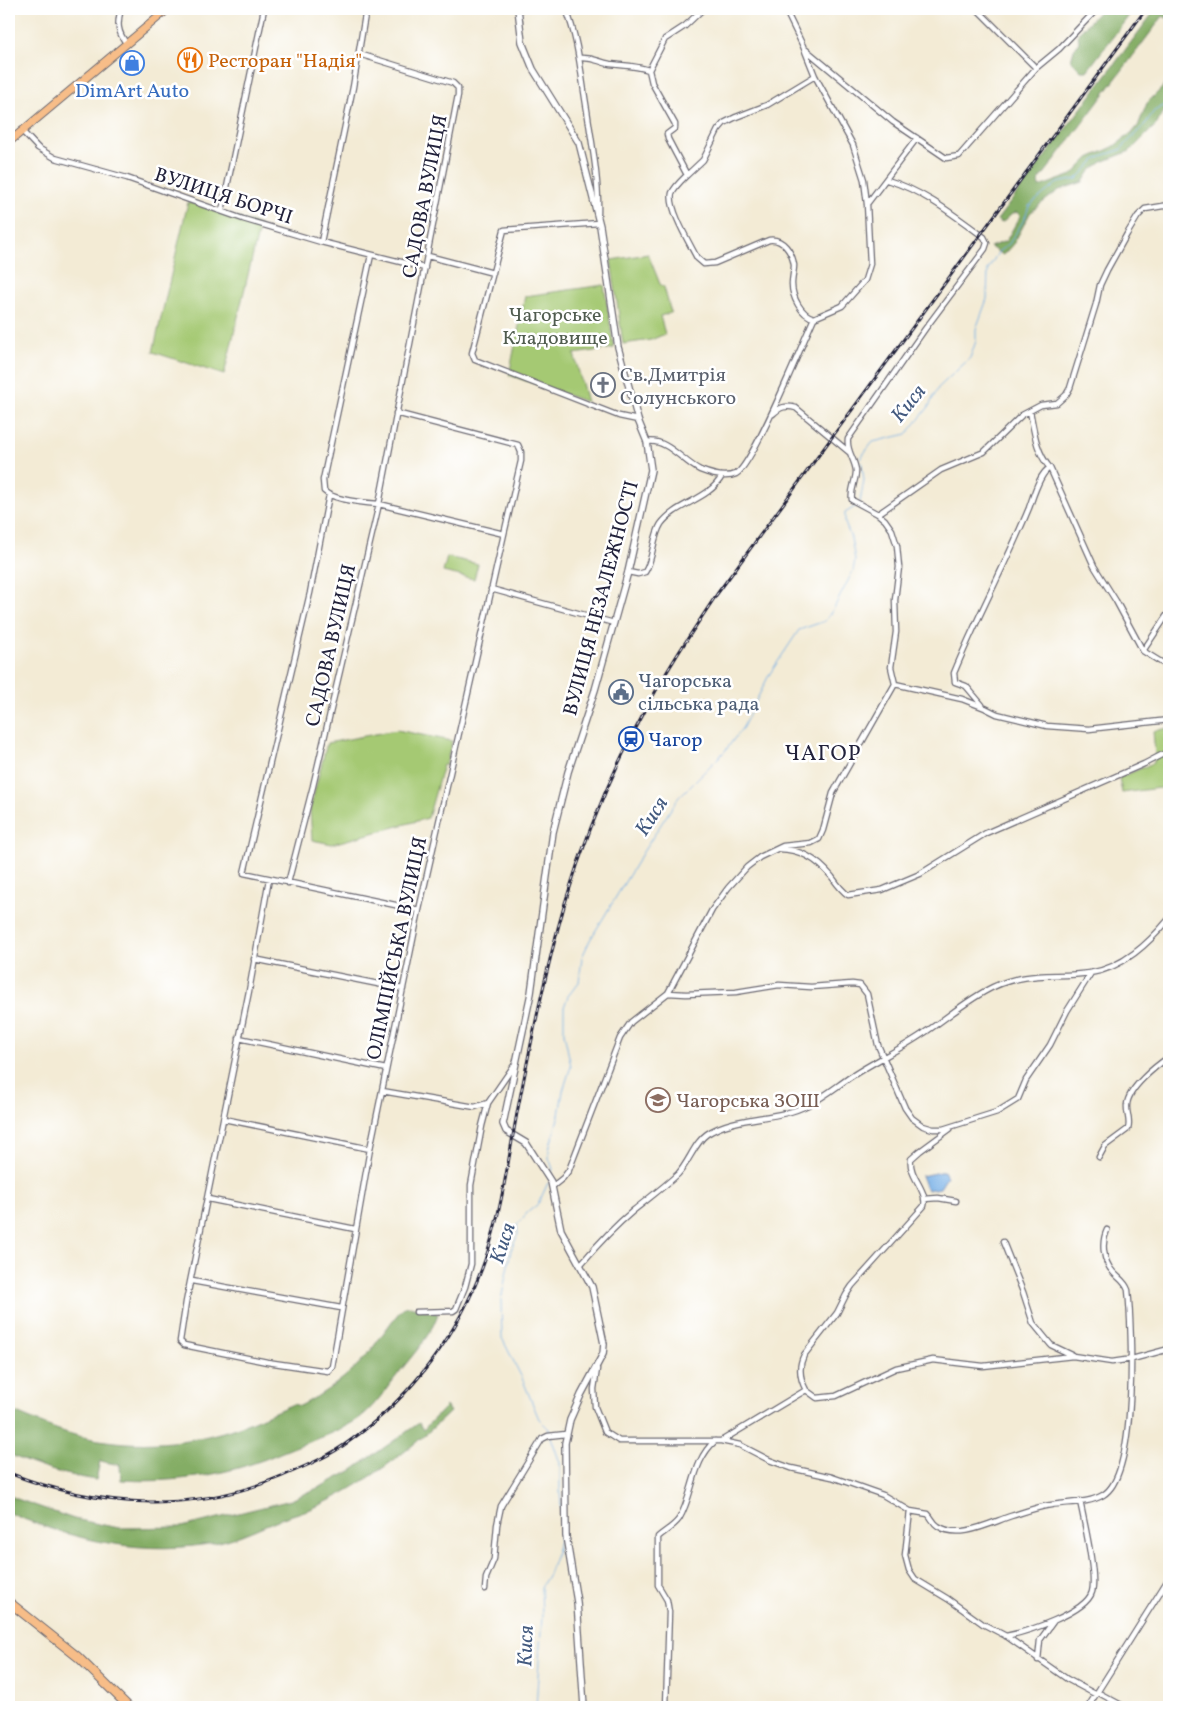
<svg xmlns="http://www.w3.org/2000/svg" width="1178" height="1716" font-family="Vollkorn,serif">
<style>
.green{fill:#a5c973;stroke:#647657}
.forest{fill:#84ad65;stroke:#536850}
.water{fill:#74aee5;stroke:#4b6890}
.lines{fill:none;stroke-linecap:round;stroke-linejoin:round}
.stream{stroke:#74aee5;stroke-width:1}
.minor-casing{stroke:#6b6871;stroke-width:7}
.tertiary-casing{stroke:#6b6871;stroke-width:8}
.primary-casing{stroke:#6b6871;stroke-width:9}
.trunk-casing{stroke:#6b6871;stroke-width:10}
.minor{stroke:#fff;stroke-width:4.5}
.tertiary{stroke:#fff;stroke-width:5.5}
.primary{stroke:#f7bd88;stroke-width:7}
.trunk{stroke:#f7bd88;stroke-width:8}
.rail-casing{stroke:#22223b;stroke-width:3}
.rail{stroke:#fff;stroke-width:1;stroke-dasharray:4;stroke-linecap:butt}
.labels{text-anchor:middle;stroke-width:5;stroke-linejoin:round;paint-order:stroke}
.food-label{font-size:20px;fill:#c56008;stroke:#fff;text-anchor:start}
.shop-label{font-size:20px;fill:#366cbe;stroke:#fff}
.street-label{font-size:20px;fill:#22223b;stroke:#fff}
.park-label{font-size:20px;fill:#505c4f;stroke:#fff}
.worship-label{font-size:20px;fill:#5b616d;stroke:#fff;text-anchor:start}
.service-label{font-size:20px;fill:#4e5e75;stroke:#fff;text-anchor:start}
.transit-label{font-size:20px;fill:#164399;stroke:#fff;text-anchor:start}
.education-label{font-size:20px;fill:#785e54;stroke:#fff;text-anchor:start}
.water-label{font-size:21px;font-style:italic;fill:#435a7f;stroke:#fff}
.quarter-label{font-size:22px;letter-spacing:1px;fill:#22223b;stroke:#fff}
</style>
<rect width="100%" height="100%" fill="#fff"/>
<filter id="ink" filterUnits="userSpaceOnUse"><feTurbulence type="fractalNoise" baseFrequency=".02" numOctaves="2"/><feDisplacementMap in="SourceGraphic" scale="10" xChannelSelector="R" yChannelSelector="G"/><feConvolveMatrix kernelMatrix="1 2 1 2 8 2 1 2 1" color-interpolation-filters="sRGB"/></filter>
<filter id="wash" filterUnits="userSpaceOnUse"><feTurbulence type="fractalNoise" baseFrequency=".0096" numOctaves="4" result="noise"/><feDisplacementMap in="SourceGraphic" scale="20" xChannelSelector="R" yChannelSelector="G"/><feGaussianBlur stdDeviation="1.12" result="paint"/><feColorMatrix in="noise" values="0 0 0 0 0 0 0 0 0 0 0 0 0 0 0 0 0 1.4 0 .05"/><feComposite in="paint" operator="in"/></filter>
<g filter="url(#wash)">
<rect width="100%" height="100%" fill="#f3ebd5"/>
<path class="green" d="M188,202L260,225L224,375L153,352Z
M648,254L660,284L664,287L671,313L660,316L665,334L651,340L623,344L611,260Z
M604,285L614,348L574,354L587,402L509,375L525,296Z
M447,557L478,564L474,579L443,572Z
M1169,728V791L1159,788L1122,793L1119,778L1153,763L1155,754L1153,731Z
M397,730L452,741L446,765H443L428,818L332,844L312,840L310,809L327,743Z"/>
<path class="forest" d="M1101,9H1134L1087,71H1081L1071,60L1074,49L1079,42L1078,34Z
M1156,9H1169V19L1163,16L1038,182L1039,187L1072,175L1089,158L1113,147L1132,133L1138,126L1147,103L1162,88L1169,76V110H1166L1161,115L1157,124L1130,151L1102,162L1090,171L1083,182L1059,190L1042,203L1030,213L1014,243L1003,255L990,247L1006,241L1020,216L1017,212L1012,214L1002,223L997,220Z
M410,1306L438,1314C431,1334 418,1349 405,1365C391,1382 378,1403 361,1417C345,1429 314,1440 295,1447C284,1451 274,1456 263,1460C216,1477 170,1483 121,1480L120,1465L100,1461L96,1480C66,1475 37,1468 9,1454V1410C34,1420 61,1433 88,1438C138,1448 188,1444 236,1428C255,1421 274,1412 293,1404L300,1406C325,1393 349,1376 368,1354C379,1340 389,1324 401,1310L404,1307Z
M446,1406L450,1412C409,1451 364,1486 311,1509C302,1512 292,1515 283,1518C262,1526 241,1537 219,1542C147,1557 75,1541 9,1513V1495L17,1499L74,1519L119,1528L182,1527L291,1500L324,1485L351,1471L419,1423L423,1430Z"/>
<path class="water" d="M944,1171L947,1177L940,1188L927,1190L921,1176Z"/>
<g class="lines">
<path class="stream" d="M860,502L864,480L861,457L873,442L907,434L928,408L938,388L970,358L976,341V329L987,299L988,269L999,251L1009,244L1025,218L1029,206L1057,183L1077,179L1095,160L1104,155L1120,150L1146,123L1154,111L1169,103
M550,1177L553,1169L549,1158V1149L559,1115L563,1091L571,1066L564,1033V1007L568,996L579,982L582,957L590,940L643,852L678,798L725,751L743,727L769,675L799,630L825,621L834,608L853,571L855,560L851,538L845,523V513L858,505
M548,1183L538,1204L527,1213L517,1225L518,1234L511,1250L501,1300L502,1338L522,1378L539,1419L549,1429L550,1433
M536,1707L542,1616L541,1587L549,1574L556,1554L562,1524L560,1491V1463L551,1437"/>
</g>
</g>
<g filter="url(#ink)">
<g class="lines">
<defs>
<path id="minor" d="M121,9C117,23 117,32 127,44
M566,9C579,42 581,76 587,110C592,145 599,179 598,214
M703,9L685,26L665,39L649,70L652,83L675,124V128L667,134L668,139L687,175C682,180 675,186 672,193C668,208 690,244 697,258L704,264L715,263L769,240C783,238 792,252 794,265C794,271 792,278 792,284C792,297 801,315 814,318
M977,9L1036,68
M805,49L893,122L946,158L959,156L1036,68L1059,49L1097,9
M579,58C595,57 598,62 610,64C626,66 633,65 649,70
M22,131L38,148L55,158L127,178L243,219L321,242L425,268
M687,175L703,160L718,130L724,123L736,117L767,105L815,76
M867,204L917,138
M222,211L264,9
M599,223L504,230L472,353L475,360L619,416L638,420
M321,242L353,87L366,9
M371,255L323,480L324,491C333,500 366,503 379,504L504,534L521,461V452L518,445L396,413
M428,256L493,273
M1030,411C1034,431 1036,452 1050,468L1094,566L1116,601L1143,651L1169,667
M773,414C780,407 786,405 796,408L849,452
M647,442C667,438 683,462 700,470C710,474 725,479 736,474C753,465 803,342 814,318L842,306L865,280L870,264L867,204L864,180L853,145L815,76L803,46L785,9
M329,495L310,593L244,873L419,910
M878,514L941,470L984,452L1022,415L1041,405L1057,403L1066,395L1070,388L1096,304L1100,285L1107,270L1127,234L1138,216L1145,209L1169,205
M628,572L638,574L645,572C654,558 652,538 661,524C676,503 709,500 722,476
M491,589L614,623
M1143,651L1169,612
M895,684L962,699L985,708L997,714L1047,726L1089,729L1169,720
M982,705L966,686L955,682L954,673C977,617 1006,564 1029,508C1033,497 1040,472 1050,468
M779,849C801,849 818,860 832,877C837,884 841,890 848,895L882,890L920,874L986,833L1144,764L1169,751
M269,879L249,991L186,1302L180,1341L184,1345L267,1362L328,1371L332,1367L370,1149L419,910L504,534
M288,883L313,786L379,504L458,95V88L453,83L359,54
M254,959L403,989
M668,993L686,994L736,992L779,985L811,987L852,984L860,985L867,994L878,1045L905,1108L912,1118L923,1126L933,1129H943L997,1112L1018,1099L1026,1080L1050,1045L1067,1011L1091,973
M239,1038L386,1069
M382,1091L475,1107L488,1103
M224,1119L370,1149
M1099,1157L1105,1146L1128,1129C1131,1121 1126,1113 1127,1105C1128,1088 1156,1066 1169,1057
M553,1186L563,1178L569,1170L620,1038L631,1022L668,993L712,910L728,888L747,867L760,857L783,846L811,843L819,839L823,830L833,793L895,684L891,667L896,632L895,600L899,567L897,546L892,530L885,520L878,514L852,500C850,490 856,481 856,471C855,459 846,451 848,439L925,329L985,249L987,243L984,237C954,215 922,190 887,180
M208,1199L355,1229
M924,1199L938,1198L956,1201
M1003,1242L1023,1292L1033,1323L1051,1345L1072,1355
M581,1264C597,1245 615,1226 634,1210C649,1198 664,1187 678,1174C689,1162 695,1142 707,1134C736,1115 777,1121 808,1105C824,1097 837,1086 852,1076C875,1061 901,1049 924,1033C947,1018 968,999 993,987C1027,971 1055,978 1090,973C1123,968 1149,943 1169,919
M192,1281L341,1308
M416,1312L453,1311L456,1309L465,1287L471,1264V1185L482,1126L488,1103L515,1064
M597,1369L594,1389L595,1407L605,1432L619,1441H721L806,1390L817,1398L836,1396L896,1368L933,1360L983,1366L1073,1356L1112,1362L1132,1359L1169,1349
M806,1390C800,1379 798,1367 804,1355L837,1313L846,1295L852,1286L924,1206C928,1190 908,1176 911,1159L920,1151L950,1129
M721,1441L740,1445L769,1460L791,1468L832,1477L883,1495L910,1511L928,1514C932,1518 933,1523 938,1526C959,1540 990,1523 1011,1516C1024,1512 1037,1507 1051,1505C1067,1502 1088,1504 1103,1495C1138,1475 1132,1328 1128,1290C1125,1281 1118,1278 1113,1272C1103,1261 1101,1243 1107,1230
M910,1511L905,1555L909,1570L915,1579L948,1599L983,1624L1006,1636L1067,1679L1095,1694
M485,1589L486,1578L494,1559L497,1525L501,1506L542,1439L548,1436L566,1434
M1006,1636C1026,1632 1086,1613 1092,1592C1097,1576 1084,1521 1080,1501
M1038,1660L1040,1640L1053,1622
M1097,1692L1125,1707
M666,1707L669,1612L667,1600L658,1585V1537C665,1531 673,1527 679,1519C694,1494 692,1461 715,1441
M1088,1707L1169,1578"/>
<path id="tertiary" d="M518,9L522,42L533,69L579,143L600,226L618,347L638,420L647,442L651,470L628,572L595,690L568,772L553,832L531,993L503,1124L506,1131L526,1143L551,1182L561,1230L592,1287L604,1344L603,1354L581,1395L570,1420L565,1443L566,1536L577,1602L584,1707"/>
<path id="primary" d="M9,142L168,9"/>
<path id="trunk" d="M9,1602L78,1657L129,1707"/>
</defs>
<use href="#minor" class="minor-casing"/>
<use href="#tertiary" class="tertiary-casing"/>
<use href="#primary" class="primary-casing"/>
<use href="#trunk" class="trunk-casing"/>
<use href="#minor" class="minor"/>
<use href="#tertiary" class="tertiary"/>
<use href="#primary" class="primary"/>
<use href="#trunk" class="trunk"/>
<defs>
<path id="rail" d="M9,1473C98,1508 193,1514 282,1476C306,1466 330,1456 351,1440C413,1396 460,1332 485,1260C501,1213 508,1162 517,1113C531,1043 545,972 565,903C585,837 612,771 645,711C666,670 692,632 717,594L1146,9"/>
</defs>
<use href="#rail" class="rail-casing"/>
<use href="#rail" class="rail"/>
</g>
</g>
<defs>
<symbol id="restaurant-ring" viewBox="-11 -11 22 22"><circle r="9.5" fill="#fff" stroke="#e8710a" stroke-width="1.5"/><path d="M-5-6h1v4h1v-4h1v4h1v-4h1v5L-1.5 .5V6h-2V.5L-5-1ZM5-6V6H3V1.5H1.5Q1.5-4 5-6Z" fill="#e8710a"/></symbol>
<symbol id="shop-ring" viewBox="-11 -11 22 22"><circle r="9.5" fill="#fff" stroke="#3f7fe0" stroke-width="1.5"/><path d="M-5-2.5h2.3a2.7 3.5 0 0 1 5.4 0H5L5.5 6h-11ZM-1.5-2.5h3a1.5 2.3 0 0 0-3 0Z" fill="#3f7fe0"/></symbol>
<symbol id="church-ring" viewBox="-11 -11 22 22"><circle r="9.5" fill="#fff" stroke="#6b7280" stroke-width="1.5"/><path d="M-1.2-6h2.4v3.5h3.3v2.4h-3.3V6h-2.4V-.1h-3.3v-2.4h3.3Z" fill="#6b7280"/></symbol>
<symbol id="civic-ring" viewBox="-11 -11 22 22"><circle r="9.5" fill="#fff" stroke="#5c6f8a" stroke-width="1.5"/><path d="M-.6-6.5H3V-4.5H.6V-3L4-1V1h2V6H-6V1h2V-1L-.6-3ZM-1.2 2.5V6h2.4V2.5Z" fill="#5c6f8a"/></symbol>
<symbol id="station-ring" viewBox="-11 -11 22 22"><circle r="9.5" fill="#fff" stroke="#1a4fb4" stroke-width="1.5"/><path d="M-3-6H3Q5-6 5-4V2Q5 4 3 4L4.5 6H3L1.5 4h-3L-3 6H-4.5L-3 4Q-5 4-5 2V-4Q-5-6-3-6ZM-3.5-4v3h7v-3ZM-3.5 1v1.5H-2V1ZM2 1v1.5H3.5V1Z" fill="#1a4fb4"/></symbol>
<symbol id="school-ring" viewBox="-11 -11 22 22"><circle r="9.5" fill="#fff" stroke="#8d6e63" stroke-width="1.5"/><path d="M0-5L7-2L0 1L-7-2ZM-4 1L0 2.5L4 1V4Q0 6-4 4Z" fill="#8d6e63"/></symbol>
</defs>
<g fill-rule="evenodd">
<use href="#restaurant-ring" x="176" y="46" width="28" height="28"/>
<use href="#shop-ring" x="118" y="49" width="28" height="28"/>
<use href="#church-ring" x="589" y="371" width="28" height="28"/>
<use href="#civic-ring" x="607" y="678" width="28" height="28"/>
<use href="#station-ring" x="617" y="725" width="28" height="28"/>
<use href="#school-ring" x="644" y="1086" width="28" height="28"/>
</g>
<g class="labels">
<g class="food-label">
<text x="208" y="67">Ресторан "Надія"</text>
</g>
<g class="shop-label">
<text x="132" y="97">DimArt Auto</text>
</g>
<g class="street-label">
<text transform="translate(224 195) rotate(18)" y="7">ВУЛИЦЯ БОРЧІ</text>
<text transform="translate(424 196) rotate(-79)" y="7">САДОВА ВУЛИЦЯ</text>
<text transform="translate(600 598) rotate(-75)" y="7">ВУЛИЦЯ НЕЗАЛЕЖНОСТІ</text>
<text transform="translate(330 645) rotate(-77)" y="7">САДОВА ВУЛИЦЯ</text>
<text transform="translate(396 948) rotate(-78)" y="7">ОЛІМПІЙСЬКА ВУЛИЦЯ</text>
</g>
<g class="park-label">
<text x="555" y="321">Чагорське<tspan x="555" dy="23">Кладовище</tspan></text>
</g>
<g class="worship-label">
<text x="620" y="381">Св.Дмитрія<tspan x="620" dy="23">Солунського</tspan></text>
</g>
<g class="service-label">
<text x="638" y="687">Чагорська<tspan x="638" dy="23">сільська рада</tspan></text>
</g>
<g class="transit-label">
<text x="648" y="746">Чагор</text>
</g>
<g class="education-label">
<text x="676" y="1107">Чагорська ЗОШ</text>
</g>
<g class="water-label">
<text transform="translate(908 403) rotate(-51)" y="7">Кися</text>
<text transform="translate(651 816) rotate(-57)" y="7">Кися</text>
<text transform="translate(502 1243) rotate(-72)" y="7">Кися</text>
<text transform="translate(525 1646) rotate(-88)" y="7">Кися</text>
</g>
<g class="quarter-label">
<text x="823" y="760">ЧАГОР</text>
</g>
</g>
<rect width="1178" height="1716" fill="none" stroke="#fff" stroke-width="30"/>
</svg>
